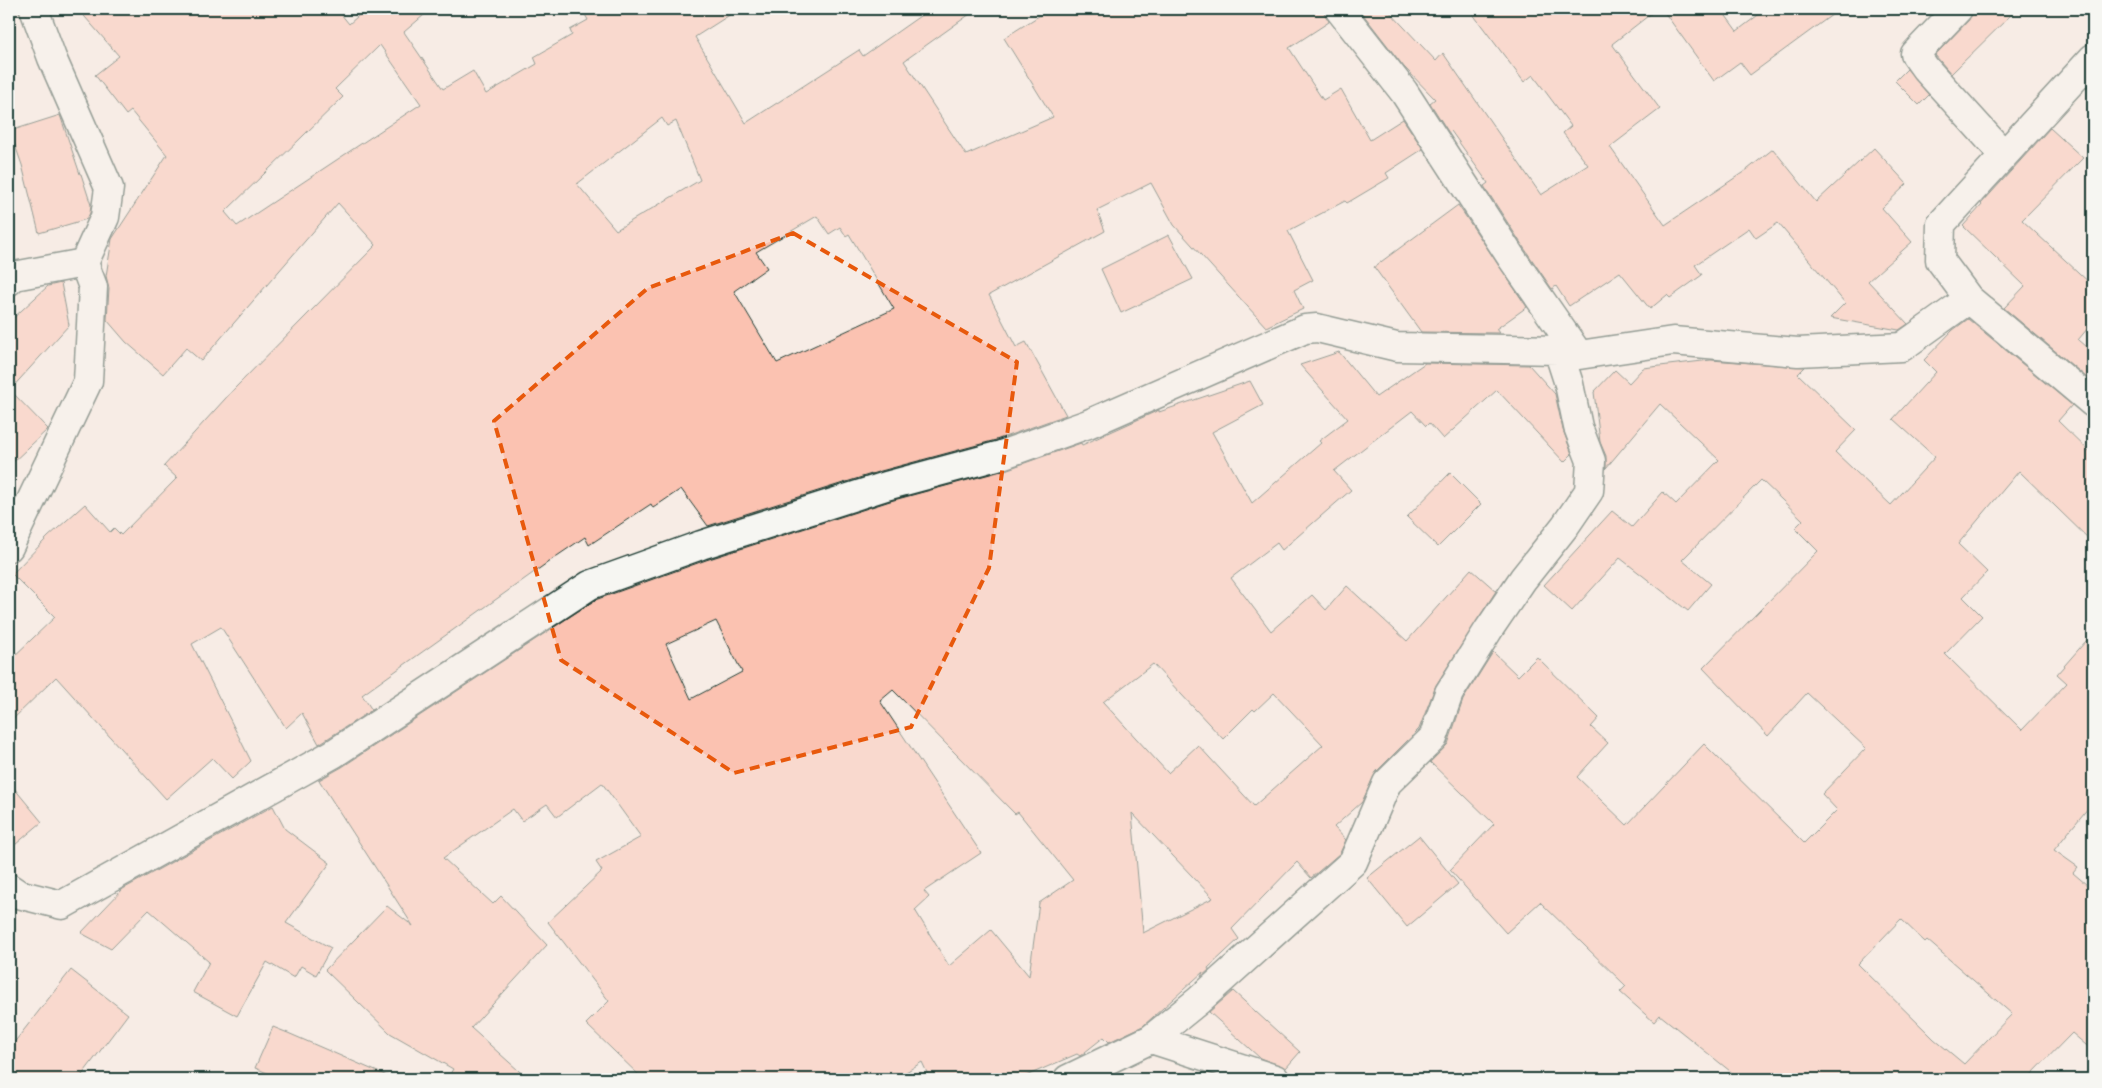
<svg xmlns="http://www.w3.org/2000/svg" width="2102" height="1088" font-family="Pangolin,sans-serif">
<style>
.building{fill:#fbc2b1;stroke:#1f3d34;fill-rule:evenodd}
.lines{fill:none;stroke-linecap:round;stroke-linejoin:round}
.minor-casing{stroke:#1f3d34;stroke-width:31}
.minor{stroke:#f6f6f2;stroke-width:28}
.marked{fill:none;stroke:#e8590c;stroke-width:4;stroke-dasharray:10 6;stroke-linejoin:round}
</style>
<rect width="100%" height="100%" fill="#f7ece5"/>
<filter id="ink" filterUnits="userSpaceOnUse"><feTurbulence type="fractalNoise" baseFrequency=".02" numOctaves="2"/><feDisplacementMap in="SourceGraphic" scale="10" xChannelSelector="R" yChannelSelector="G"/><feConvolveMatrix kernelMatrix="1 2 1 2 8 2 1 2 1" color-interpolation-filters="sRGB"/></filter>
<g filter="url(#ink)">
<path class="building" d="M78,9H337L349,24L366,9H431L404,32L443,89L473,71L486,94L537,64L534,57L572,35L570,30L588,20L582,9H739L695,37L746,123L859,50L863,56L930,9H977L904,61L966,155L1053,117L1004,38L1050,9H1324L1329,22L1289,48L1323,100L1341,89L1370,140L1403,119L1423,149L1386,173L1389,178L1347,203L1345,201L1288,231L1313,280L1294,290L1303,309L1266,327L1174,225L1151,183L1097,210L1105,231L989,295L1016,347L1026,342L1066,415L996,440L881,471L708,526L681,489L653,508L651,504L589,545L585,537L554,558L362,695L372,710L319,744L302,713L286,728L221,627L192,644L251,761L232,779L212,758L166,799L56,677L9,723V661L55,617L12,574L48,537L85,504L110,532L114,528L121,535L177,478L164,466L235,388L376,245L338,203L201,361L186,348L163,374L126,342L107,320L109,288L106,276L112,239L167,155L131,111L126,115L95,75L119,56ZM380,45L421,104L237,226L225,212L343,97L335,89ZM662,118L667,126L676,121L700,180L616,230L577,184ZM817,216L829,234L840,227L846,236L849,234L894,309L777,363L734,291L767,268L756,252Z
M1359,9H1387L1436,61L1443,53L1541,195L1588,165L1563,133L1571,126L1533,75L1524,82L1469,9H1657L1612,44L1660,109L1610,147L1665,225L1748,169L1773,149L1816,202L1874,148L1907,184L1882,208L1912,242L1868,281L1908,324L1899,330L1830,318L1845,303L1778,223L1756,238L1749,228L1695,265L1702,275L1670,298L1667,295L1650,309L1620,272L1569,306L1556,286L1552,289L1524,248L1484,186L1488,183L1451,131L1449,133L1430,103L1435,99L1404,67Z
M1662,9H1721L1737,31L1766,9H1840L1750,75L1740,62L1714,81Z
M1973,9H2017L1951,74L1935,55L1969,20Z
M1907,69L1929,95L1919,105L1895,81Z
M60,115L80,174H81L91,205L90,213L87,219L39,233L22,165L10,131Z
M2050,128L2083,158L2022,220L2093,286V322L2078,340L2093,353L2092,382L2004,308L2025,286L1963,226L1982,205L1981,204Z
M1458,205L1527,307L1496,329L1499,333L1421,332L1374,267Z
M1169,235L1193,279L1121,313L1101,269Z
M61,283L69,325L10,390L48,429L9,466V322L48,286Z
M1968,319L2072,405L2058,421L2093,455V543L2019,471L1958,544L1987,572L1963,597L1982,616L1945,654L2022,730L2067,683L2057,674L2093,633V802L2054,850L2078,867L2073,873L2093,890V1051L2072,1033L2027,1079H1740L1660,1015L1654,1022L1620,992L1626,986L1540,902L1506,933L1450,870L1494,824L1430,762L1448,744L1463,700L1493,652L1518,676L1537,657L1599,718L1591,727L1608,743L1577,777L1627,825L1704,744L1804,843L1837,810L1822,794L1866,748L1807,693L1768,736L1703,668L1818,551L1795,528L1803,520L1761,480L1682,560L1711,584L1688,611L1620,558L1572,611L1544,585L1612,511L1632,527L1663,492L1676,504L1719,460L1660,404L1606,468V456L1600,442L1594,392L1615,370L1629,383L1643,368L1711,360L1805,367L1798,374L1856,430L1835,452L1891,505L1935,457L1893,419L1936,372L1924,360L1953,330ZM1901,919L1925,942L1927,940L2012,1014L1964,1064L1934,1039L1858,964Z
M1339,352L1376,397L1425,363L1529,365L1555,394L1563,430L1572,454L1564,462L1497,390L1443,439L1429,423L1426,426L1412,411L1334,471L1351,490L1282,550L1277,543L1231,578L1271,631L1312,595L1326,610L1347,586L1407,641L1471,569L1496,591L1436,685L1419,729L1376,772L1362,802L1334,827L1346,840L1340,853L1311,878L1297,862L1232,929L1239,939L1208,968L1209,970L1201,977L1203,972L1143,1026L1109,1042L1104,1037L1080,1056L1077,1054L1019,1079H930L922,1062L895,1079H643L586,1024L609,1001L548,922L602,871L596,862L641,837L602,783L557,817L547,804L522,821L513,809L443,858L493,904L501,896L547,945L471,1028L528,1079H447L453,1069L390,1033L325,970L387,906L413,926L319,780L342,767L595,600L706,560L890,501L1005,470L1081,443L1082,445L1159,410V412L1250,381L1263,405L1212,432L1252,503L1321,443L1319,441L1348,419L1300,365ZM716,621L742,672L691,699L666,644ZM1153,664L1223,739L1253,709L1255,711L1274,693L1323,745L1254,806L1198,745L1168,773L1103,702ZM893,690L1015,814L1018,812L1073,880L1039,903L1029,976L991,930L949,966L915,910L929,897L924,891L981,853L880,701ZM1132,813L1213,898L1143,933Z
M1450,473L1481,504L1438,547L1407,517Z
M9,782L42,822L9,850Z
M273,806L285,829L330,863L286,923L331,948L316,975L301,966L294,978L267,962L237,1016L193,992L209,962L149,910L111,949L81,933L123,889Z
M1419,836L1458,884L1407,927L1367,878Z
M71,970L128,1014L79,1079H9V1049Z
M1233,991L1300,1052L1286,1068L1260,1058L1209,1012Z
M273,1027L288,1033L394,1079H282L255,1068Z"/>
<g class="lines">
<defs>
<path id="minor" d="M1339,9L1404,92L1511,257L1579,355
M1958,9L1915,54L1925,68L2004,155
M2093,58L1941,224L1940,260L1969,299L2093,403
M9,281L14,276L84,263
M9,547L88,381L93,287L84,263L105,217L109,188L52,58L34,9
M9,888L18,894L62,905L333,754L590,585L701,545L886,486L1001,455L1088,424L1305,329L1317,328L1397,347L1558,350L1579,355L1673,341L1798,352L1902,347L1969,299
M1151,1039L1198,1001L1353,862L1387,783L1433,738L1449,693L1489,629L1523,579L1565,526L1589,491L1591,461L1578,427L1569,384L1558,350
M1068,1079L1151,1039L1275,1079"/>
</defs>
<use href="#minor" class="minor-casing"/>
<use href="#minor" class="minor"/>
</g>
</g>
<path d="M0 0H2102V1088H0ZM793,233L1017,362L989,568L911,727L734,773L561,660L494,421L648,288Z" fill="#f7ece5" fill-opacity=".55" fill-rule="evenodd"/>
<path class="marked" d="M793,233L1017,362L989,568L911,727L734,773L561,660L494,421L648,288Z"/>
<rect width="2102" height="1088" fill="none" stroke="#f6f6f2" stroke-width="30"/>
<rect x="15" y="15" width="2072" height="1058" fill="none" stroke="#1f3d34" stroke-width="2" filter="url(#ink)"/>
</svg>
